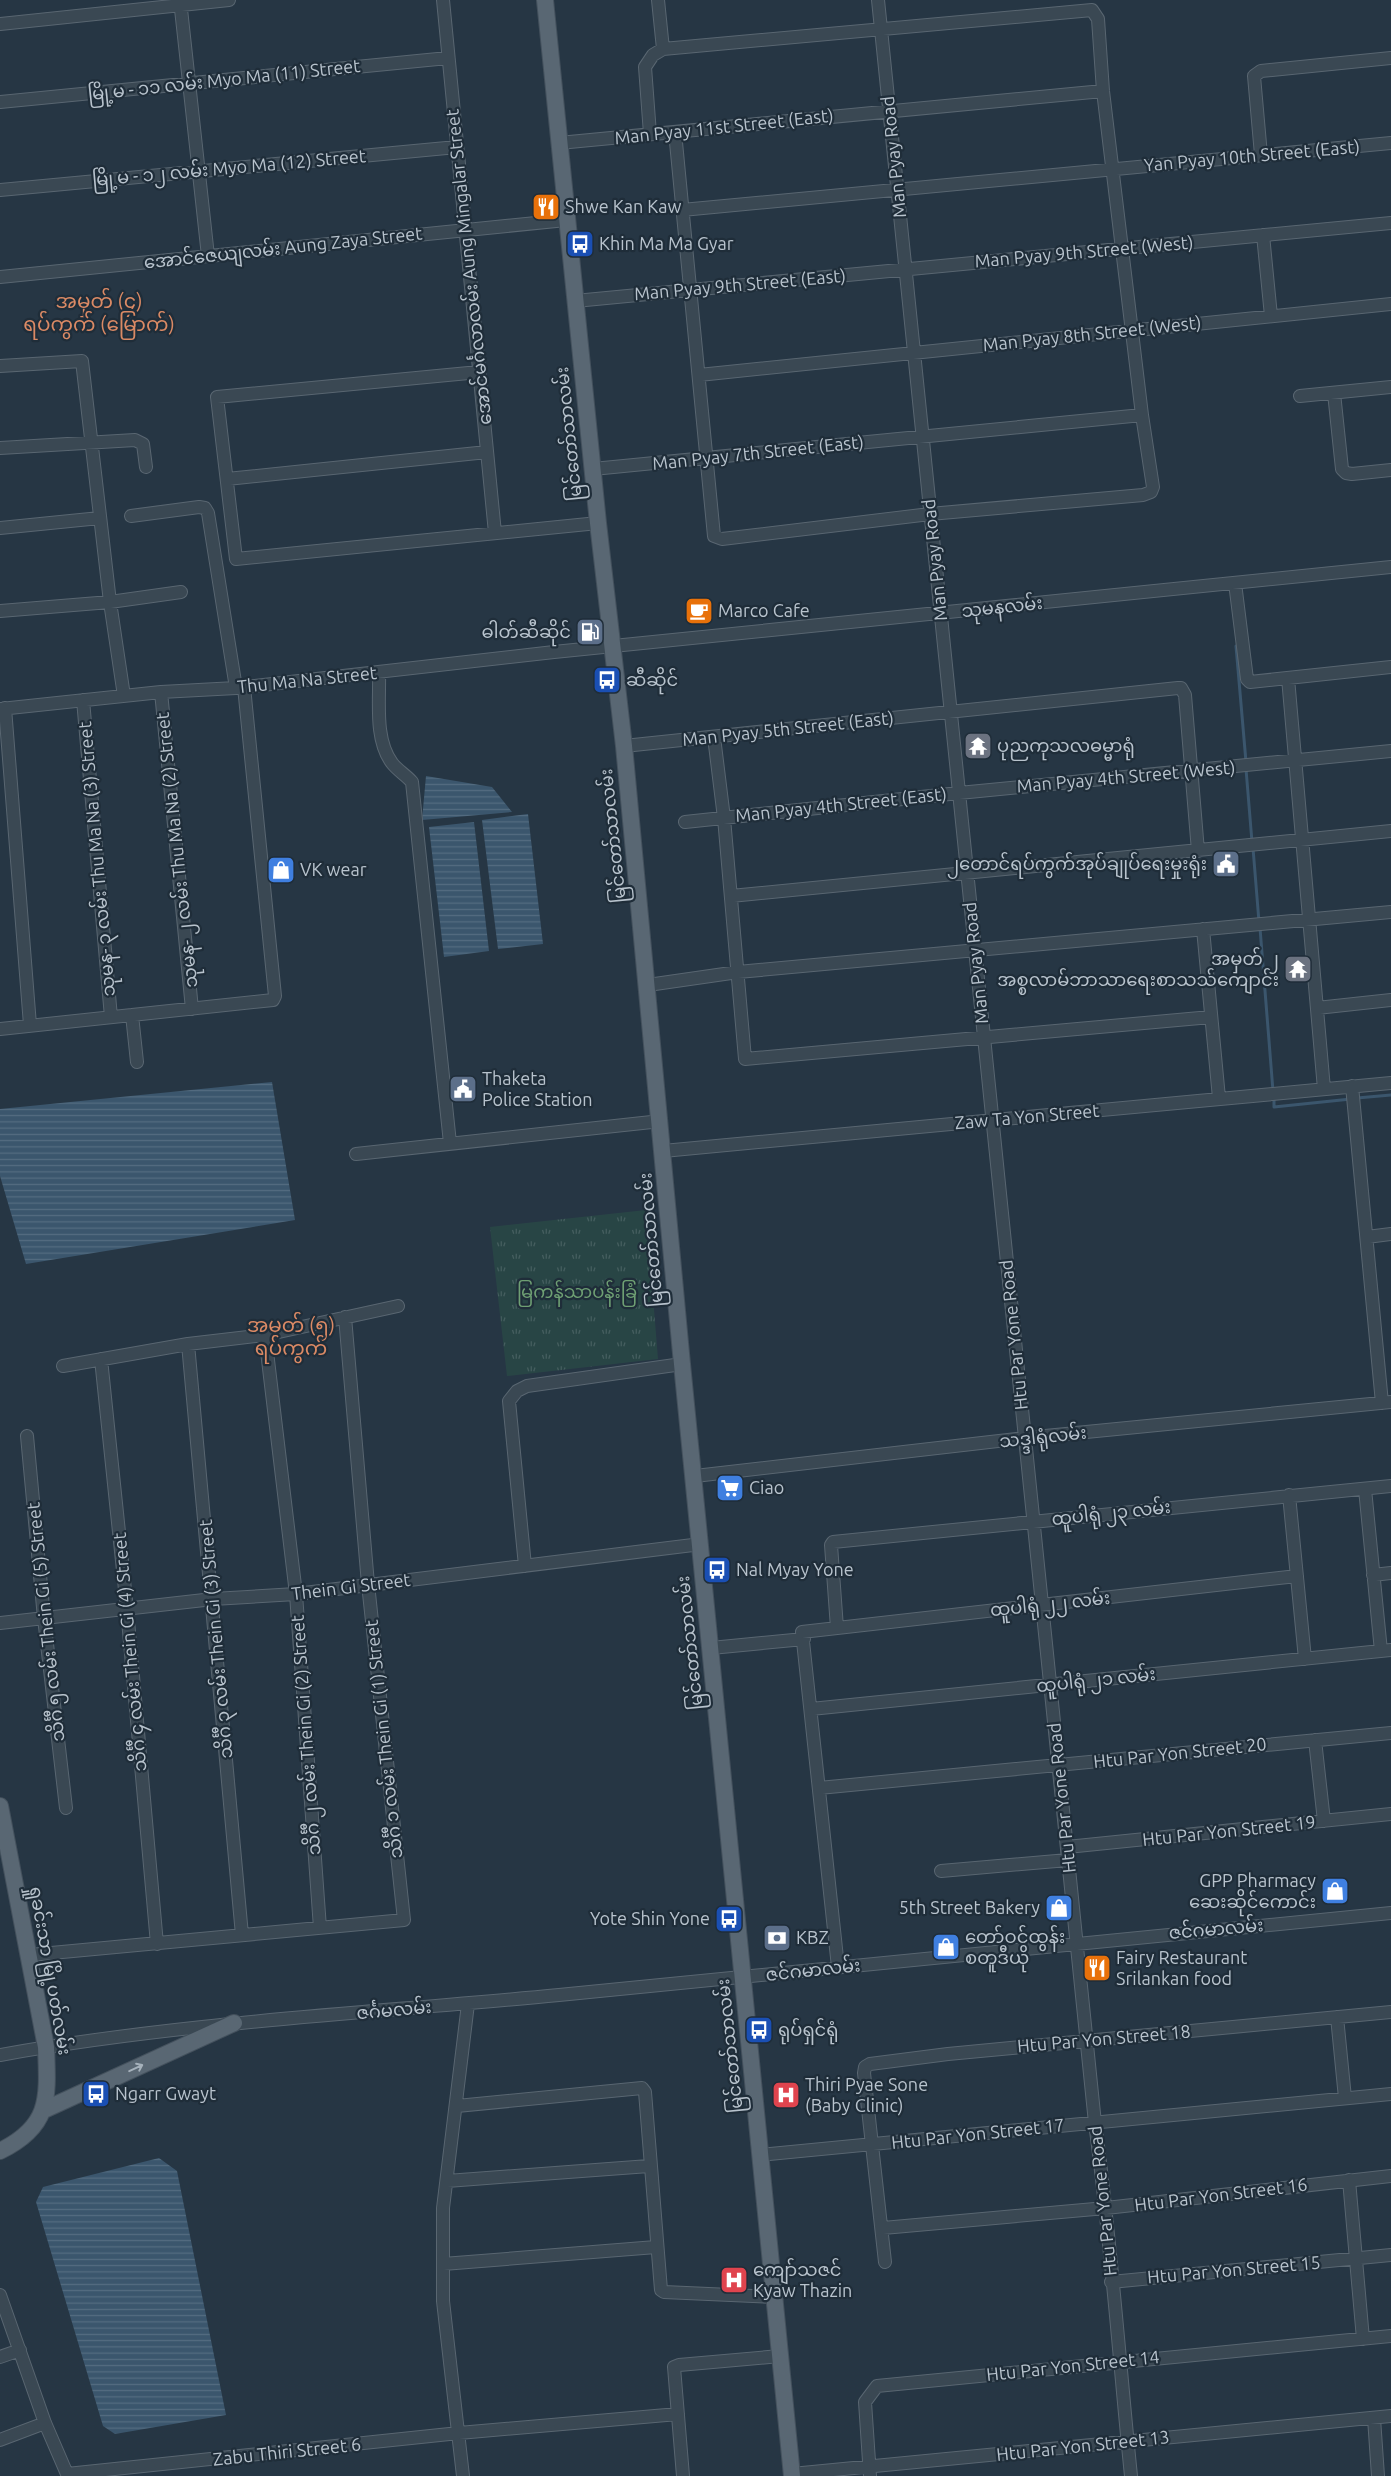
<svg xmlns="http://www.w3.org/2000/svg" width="1391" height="2476" font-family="Ubuntu,'Noto Sans Myanmar',sans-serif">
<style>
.park{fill:url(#park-tufts)}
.water{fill:url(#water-rules)}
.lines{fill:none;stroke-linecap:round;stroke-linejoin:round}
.stream{stroke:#3b566d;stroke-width:3}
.minor-casing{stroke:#596671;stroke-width:14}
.major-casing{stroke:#44515d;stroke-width:18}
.minor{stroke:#3a4853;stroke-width:12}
.major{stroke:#596773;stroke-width:16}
.oneway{stroke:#a5b1bb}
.labels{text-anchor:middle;stroke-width:4.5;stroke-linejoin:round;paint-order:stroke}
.street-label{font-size:18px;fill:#b8c3cd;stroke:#1f2d39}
.poi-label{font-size:18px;fill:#b8c3cd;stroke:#1f2d39;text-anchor:start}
.park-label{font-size:18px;fill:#6e9f73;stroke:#1f2d39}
.quarter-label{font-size:20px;fill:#db8a65;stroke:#1f2d39}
</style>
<defs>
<pattern id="park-tufts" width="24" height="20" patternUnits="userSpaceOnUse" patternTransform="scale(1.25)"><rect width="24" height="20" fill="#284545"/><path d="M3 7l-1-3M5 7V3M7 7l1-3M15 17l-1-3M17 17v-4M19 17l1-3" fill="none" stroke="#455e5f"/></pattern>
<pattern id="water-rules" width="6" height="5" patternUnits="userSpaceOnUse" patternTransform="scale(1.25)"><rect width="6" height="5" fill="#3b566d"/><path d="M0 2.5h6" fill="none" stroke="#556d81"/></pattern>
</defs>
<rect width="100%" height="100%" fill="#263644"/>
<path class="park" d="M646,1210L658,1359L507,1376L490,1227Z"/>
<path class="water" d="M426,776L492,787L512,812L422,820Z
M528,814L543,944L498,949L482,820Z
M474,822L489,951L444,957L429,827Z
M272,1082L295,1220L26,1264L0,1176V1109Z
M159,2158L177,2171L226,2415L115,2434L103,2426L36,2202L43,2187Z"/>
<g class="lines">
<path class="stream" d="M1236,646L1246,762
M1246,769L1252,842
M1253,848L1259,922
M1260,928L1273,1091
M1274,1097V1107L1351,1099
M1357,1098L1391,1095"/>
<defs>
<path id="minor" d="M180,0L208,256
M443,0L495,533
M658,0L663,49
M878,0L1095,2123C1111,2240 1119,2358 1131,2476
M0,24L229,0
M0,102L448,58
M650,134L645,67L653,55L663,49L1092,10L1098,19L1103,91L1142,415L1153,487L1151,492L1143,495L930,514L722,539L714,536L675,132
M559,143L1103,91
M1261,155L1254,76L1261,71L1391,58
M0,190L457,147
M682,210L1391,143
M1263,235L1271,316
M0,277L566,220
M575,301L1391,223
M0,366L82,361L110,602L124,696
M479,372L217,397L236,559L598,523
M699,375L1391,304
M1334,393L1342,469L1346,473L1352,474L1391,470
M1300,396L1391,387
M0,448L135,440L143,444L146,467
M593,469L1142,415
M227,479L487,452
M131,516L199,507L205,508L208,513L236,688
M0,528L100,518
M1235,583L1247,679L1250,682L1391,667
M0,611L110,602L181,592
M379,672C380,700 374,739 392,763C397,770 406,775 412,782L450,1143
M1288,678L1324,1089
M161,692L192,1009
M83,700L111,1017
M5,708L30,1025
M0,709L161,692L236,688L554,652L1391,567
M714,737L724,818L745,1059L1211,1017
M624,746L1178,688H1181L1185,695L1198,851
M685,822L959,793L1391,751
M731,896L1391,831
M1203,929L1219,1098
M648,985L738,972L1391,912
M1317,1008L1391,1000
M132,1015L137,1062
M0,1029L273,1000L275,996L244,687
M1352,1086L1382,1403
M663,1151L1391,1083
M356,1154L661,1121
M1367,1237L1391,1234
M265,1335L296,1594L320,1928
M188,1344L242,1935
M101,1359L127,1609L157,1944
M63,1366L188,1344L265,1335L398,1306
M27,1436L44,1618L66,1808
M695,1476L1025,1438L1391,1402
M1365,1489L1381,1651
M1289,1495L1305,1659
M525,1566L509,1401L517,1391L527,1386L682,1364
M1373,1575L1391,1573
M0,1623L213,1599L296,1594L701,1544
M837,1628L831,1545L833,1542L1391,1486
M711,1648L804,1639
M811,1709L1391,1650
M1315,1740L1324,1821
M819,1788L1391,1733
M1067,1847L1391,1814
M941,1871L1068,1860
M30,1955L404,1920L368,1584L345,1317
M838,1967L802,1632L1297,1576
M1337,2017L1345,2098
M0,2055C184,2022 372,2013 559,1995C836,1969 1113,1939 1391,1913
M457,2106L642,2088L645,2092L661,2290L664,2292L775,2297
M760,2155L1391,2094
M1349,2180L1363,2339
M447,2181L649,2166
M883,2228L1106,2208L1391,2176
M885,2262L864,2073L865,2067L870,2064L948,2054L1391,2012
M443,2264L656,2247
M1111,2282L1391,2255
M0,2295L45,2423L67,2474L459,2433L678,2414
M0,2357L20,2350
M1374,2418L1378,2476
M0,2440L45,2423
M792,2474L1391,2416
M463,2476L443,2301V2208L468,2004
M683,2476L674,2367L679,2365L780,2356
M870,2476L865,2402L877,2386L1391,2336"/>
<path id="major" d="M545,0L598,523L624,746L682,1364L792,2476
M0,1806L46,2047C48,2098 51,2126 0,2151
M44,2110L234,2023"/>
</defs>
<use href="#minor" class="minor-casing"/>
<use href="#major" class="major-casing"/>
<use href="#minor" class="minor"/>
<use href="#major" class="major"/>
</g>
<defs><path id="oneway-shaft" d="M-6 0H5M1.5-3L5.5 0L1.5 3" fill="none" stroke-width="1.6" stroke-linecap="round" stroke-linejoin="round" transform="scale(1.25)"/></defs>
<use class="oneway" href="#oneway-shaft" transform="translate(136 2068) rotate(-25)"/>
<defs>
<symbol id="restaurant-square" viewBox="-11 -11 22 22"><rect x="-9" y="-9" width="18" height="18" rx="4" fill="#e8710a" stroke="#1f2d39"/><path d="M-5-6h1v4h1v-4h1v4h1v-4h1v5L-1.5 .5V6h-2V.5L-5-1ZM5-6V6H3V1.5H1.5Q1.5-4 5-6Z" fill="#fff"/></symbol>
<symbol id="bus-square" viewBox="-11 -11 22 22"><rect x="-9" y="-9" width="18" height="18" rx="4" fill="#1a4fb4" stroke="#1f2d39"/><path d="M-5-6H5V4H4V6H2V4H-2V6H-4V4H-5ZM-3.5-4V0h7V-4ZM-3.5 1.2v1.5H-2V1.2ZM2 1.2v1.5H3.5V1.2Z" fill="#fff"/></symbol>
<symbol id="cafe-square" viewBox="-11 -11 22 22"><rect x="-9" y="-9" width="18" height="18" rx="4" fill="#e8710a" stroke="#1f2d39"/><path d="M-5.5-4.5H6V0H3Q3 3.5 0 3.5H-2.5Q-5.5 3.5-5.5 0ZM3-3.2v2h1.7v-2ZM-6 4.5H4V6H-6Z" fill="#fff"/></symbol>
<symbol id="fuel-square" viewBox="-11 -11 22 22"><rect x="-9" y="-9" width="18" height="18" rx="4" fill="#5c6f8a" stroke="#1f2d39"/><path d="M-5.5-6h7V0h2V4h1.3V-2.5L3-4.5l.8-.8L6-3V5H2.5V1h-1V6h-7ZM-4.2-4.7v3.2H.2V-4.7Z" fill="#fff"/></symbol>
<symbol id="temple-square" viewBox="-11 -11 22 22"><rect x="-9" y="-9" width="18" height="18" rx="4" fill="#6b7280" stroke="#1f2d39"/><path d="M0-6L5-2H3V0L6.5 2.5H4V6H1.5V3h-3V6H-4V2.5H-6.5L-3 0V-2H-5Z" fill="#fff"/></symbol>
<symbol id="civic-square" viewBox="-11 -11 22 22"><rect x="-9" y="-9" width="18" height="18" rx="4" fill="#5c6f8a" stroke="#1f2d39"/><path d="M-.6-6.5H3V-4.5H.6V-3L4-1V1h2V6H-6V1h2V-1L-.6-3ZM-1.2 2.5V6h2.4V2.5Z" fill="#fff"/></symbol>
<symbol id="shop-square" viewBox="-11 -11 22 22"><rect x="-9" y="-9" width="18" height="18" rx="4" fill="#3f7fe0" stroke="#1f2d39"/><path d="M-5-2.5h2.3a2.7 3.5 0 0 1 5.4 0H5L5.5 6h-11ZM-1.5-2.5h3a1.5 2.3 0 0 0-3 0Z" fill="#fff"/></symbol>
<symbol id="supermarket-square" viewBox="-11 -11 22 22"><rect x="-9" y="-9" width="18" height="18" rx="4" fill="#3f7fe0" stroke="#1f2d39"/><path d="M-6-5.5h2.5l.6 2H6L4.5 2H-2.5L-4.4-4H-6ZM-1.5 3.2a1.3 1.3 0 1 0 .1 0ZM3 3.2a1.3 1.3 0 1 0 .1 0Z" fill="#fff"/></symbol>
<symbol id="bank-square" viewBox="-11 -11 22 22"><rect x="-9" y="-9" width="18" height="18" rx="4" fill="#5c6f8a" stroke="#1f2d39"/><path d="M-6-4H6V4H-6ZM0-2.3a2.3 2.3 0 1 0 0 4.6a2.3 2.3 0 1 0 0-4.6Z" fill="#fff"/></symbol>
<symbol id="hospital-square" viewBox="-11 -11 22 22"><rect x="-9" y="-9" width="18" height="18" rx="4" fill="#e0444e" stroke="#1f2d39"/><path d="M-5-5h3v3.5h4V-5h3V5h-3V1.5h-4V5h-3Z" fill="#fff"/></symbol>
</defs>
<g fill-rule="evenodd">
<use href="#restaurant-square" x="530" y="191" width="32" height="32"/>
<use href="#bus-square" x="564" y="228" width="32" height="32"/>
<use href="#cafe-square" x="683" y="595" width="32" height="32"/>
<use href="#fuel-square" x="574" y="616" width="32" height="32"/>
<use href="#bus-square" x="591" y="664" width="32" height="32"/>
<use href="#temple-square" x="962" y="730" width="32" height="32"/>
<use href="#civic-square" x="1210" y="848" width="32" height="32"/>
<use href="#shop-square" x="265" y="854" width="32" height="32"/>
<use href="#temple-square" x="1282" y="953" width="32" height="32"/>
<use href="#civic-square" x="447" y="1073" width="32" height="32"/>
<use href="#supermarket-square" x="714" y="1472" width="32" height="32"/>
<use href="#bus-square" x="701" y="1554" width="32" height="32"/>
<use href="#shop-square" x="1319" y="1875" width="32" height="32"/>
<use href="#shop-square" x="1043" y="1892" width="32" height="32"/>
<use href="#bus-square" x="713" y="1903" width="32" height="32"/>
<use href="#bank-square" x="761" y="1922" width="32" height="32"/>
<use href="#shop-square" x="930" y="1931" width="32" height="32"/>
<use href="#restaurant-square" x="1081" y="1952" width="32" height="32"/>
<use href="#bus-square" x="743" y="2014" width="32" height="32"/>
<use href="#bus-square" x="80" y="2078" width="32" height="32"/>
<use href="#hospital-square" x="770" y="2079" width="32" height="32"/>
<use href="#hospital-square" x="718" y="2264" width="32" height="32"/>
</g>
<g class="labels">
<g class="street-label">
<text transform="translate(224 80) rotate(-6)" y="6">မြို့မ - ၁၁ လမ်း Myo Ma (11) Street</text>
<text transform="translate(724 127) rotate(-6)" y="6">Man Pyay 11st Street (East)</text>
<text transform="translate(1252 156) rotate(-5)" y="6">Yan Pyay 10th Street (East)</text>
<text transform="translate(894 157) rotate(-96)" y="6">Man Pyay Road</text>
<text transform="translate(229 168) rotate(-5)" y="6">မြို့မ - ၁၂ လမ်း Myo Ma (12) Street</text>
<text transform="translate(283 248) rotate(-6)" y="6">အောင်ဇေယျလမ်း Aung Zaya Street</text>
<text transform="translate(1084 252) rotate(-5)" y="6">Man Pyay 9th Street (West)</text>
<text transform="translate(469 267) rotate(-96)" y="6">အောင်မင်္ဂလာလမ်း Aung Mingalar Street</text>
<text transform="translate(740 285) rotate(-5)" y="6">Man Pyay 9th Street (East)</text>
<text transform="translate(1092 334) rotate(-6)" y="6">Man Pyay 8th Street (West)</text>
<text transform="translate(569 434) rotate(-96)" y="6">မြင်တော်သာလမ်း</text>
<text transform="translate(758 453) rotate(-6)" y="6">Man Pyay 7th Street (East)</text>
<text transform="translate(935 560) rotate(-96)" y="6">Man Pyay Road</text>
<text transform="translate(1002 607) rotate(-6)" y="6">သုမနလမ်း</text>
<text transform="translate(307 680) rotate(-6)" y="6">Thu Ma Na Street</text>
<text transform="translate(788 729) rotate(-6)" y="6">Man Pyay 5th Street (East)</text>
<text transform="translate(1126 777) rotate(-5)" y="6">Man Pyay 4th Street (West)</text>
<text transform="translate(841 805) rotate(-6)" y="6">Man Pyay 4th Street (East)</text>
<text transform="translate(613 836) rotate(-96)" y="6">မြင်တော်သာလမ်း</text>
<text transform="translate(177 850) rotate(-96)" y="6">သုမန- ၂ လမ်း Thu Ma Na (2) Street</text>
<text transform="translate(97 859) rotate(-95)" y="6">သုမန- ၃ လမ်း Thu Ma Na (3) Street</text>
<text transform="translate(976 963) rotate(-96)" y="6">Man Pyay Road</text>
<text transform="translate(1027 1117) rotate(-5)" y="6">Zaw Ta Yon Street</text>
<text transform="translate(651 1240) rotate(-95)" y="6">မြင်တော်သာလမ်း</text>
<text transform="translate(1014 1335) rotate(-96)" y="6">Htu Par Yone Road</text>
<text transform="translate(1043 1437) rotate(-6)" y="6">သဒ္ဒါရုံလမ်း</text>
<text transform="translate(1111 1513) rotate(-6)" y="6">ထူပါရုံ ၂၃ လမ်း</text>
<text transform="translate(351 1587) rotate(-7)" y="6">Thein Gi Street</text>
<text transform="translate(1050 1604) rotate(-6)" y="6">ထူပါရုံ ၂၂ လမ်း</text>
<text transform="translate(46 1622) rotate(-96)" y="6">သိင်္ဂီ ၅ လမ်း Thein Gi (5) Street</text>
<text transform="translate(216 1639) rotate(-95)" y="6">သိင်္ဂီ ၃ လမ်း Thein Gi (3) Street</text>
<text transform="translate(690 1643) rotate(-96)" y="6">မြင်တော်သာလမ်း</text>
<text transform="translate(130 1652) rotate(-95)" y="6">သိင်္ဂီ ၄ လမ်း Thein Gi (4) Street</text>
<text transform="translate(1096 1680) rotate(-6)" y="6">ထူပါရုံ ၂၁ လမ်း</text>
<text transform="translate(306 1735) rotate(-94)" y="6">သိင်္ဂီ ၂ လမ်း Thein Gi (2) Street</text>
<text transform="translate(384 1739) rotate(-96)" y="6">သိင်္ဂီ ၁ လမ်း Thein Gi (1) Street</text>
<text transform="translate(1180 1753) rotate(-6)" y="6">Htu Par Yon Street 20</text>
<text transform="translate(1062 1798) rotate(-96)" y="6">Htu Par Yone Road</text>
<text transform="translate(1229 1831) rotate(-6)" y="6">Htu Par Yon Street 19</text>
<text transform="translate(1216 1929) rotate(-5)" y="6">ဇင်ဂမာလမ်း</text>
<text transform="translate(50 1970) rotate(80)" y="6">ရှုခင်းသာ မြို့ပတ်လမ်း</text>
<text transform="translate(813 1970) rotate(-6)" y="6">ဇင်ဂမာလမ်း</text>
<text transform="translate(394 2010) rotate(-5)" y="6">ဇင်္ဂမလမ်း</text>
<text transform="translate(1104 2039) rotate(-5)" y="6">Htu Par Yon Street 18</text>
<text transform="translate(730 2046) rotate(-96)" y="6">မြင်တော်သာလမ်း</text>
<text transform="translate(978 2134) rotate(-6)" y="6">Htu Par Yon Street 17</text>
<text transform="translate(1221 2195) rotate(-7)" y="6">Htu Par Yon Street 16</text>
<text transform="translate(1103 2201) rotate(-96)" y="6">Htu Par Yone Road</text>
<text transform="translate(1234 2270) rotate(-5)" y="6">Htu Par Yon Street 15</text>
<text transform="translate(1073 2366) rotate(-6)" y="6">Htu Par Yon Street 14</text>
<text transform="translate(1083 2446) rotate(-6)" y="6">Htu Par Yon Street 13</text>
<text transform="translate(287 2452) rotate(-6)" y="6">Zabu Thiri Street 6</text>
</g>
<g class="poi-label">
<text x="565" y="213">Shwe Kan Kaw</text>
<text x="599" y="250">Khin Ma Ma Gyar</text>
<text x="718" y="617">Marco Cafe</text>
<text x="571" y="638" text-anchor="end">ဓါတ်ဆီဆိုင်</text>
<text x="626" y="686">ဆီဆိုင်</text>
<text x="997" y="752">ပုညကုသလဓမ္မာရုံ</text>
<text x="1207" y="870" text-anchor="end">၂တောင်ရပ်ကွက်အုပ်ချုပ်ရေးမှုးရုံး</text>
<text x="300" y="876">VK wear</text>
<text x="1279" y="965" text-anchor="end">အမှတ် ၂<tspan x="1279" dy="21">အစ္စလာမ်ဘာသာရေးစာသသ်ကျောင်း</tspan></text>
<text x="482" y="1085">Thaketa<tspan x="482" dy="21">Police Station</tspan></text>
<text x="749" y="1494">Ciao</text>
<text x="736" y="1576">Nal Myay Yone</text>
<text x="1316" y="1887" text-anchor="end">GPP Pharmacy<tspan x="1316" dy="21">ဆေးဆိုင်ကောင်း</tspan></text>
<text x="1040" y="1914" text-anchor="end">5th Street Bakery</text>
<text x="710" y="1925" text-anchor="end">Yote Shin Yone</text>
<text x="965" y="1943">တော်ဝင်ထွန်း<tspan x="965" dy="21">စတူဒီယို</tspan></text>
<text x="796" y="1944">KBZ</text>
<text x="1116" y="1964">Fairy Restaurant<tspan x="1116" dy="21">Srilankan food</tspan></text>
<text x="778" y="2036">ရုပ်ရှင်ရုံ</text>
<text x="805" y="2091">Thiri Pyae Sone<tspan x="805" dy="21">(Baby Clinic)</tspan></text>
<text x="115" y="2100">Ngarr Gwayt</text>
<text x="753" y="2276">ကျော်သဇင်<tspan x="753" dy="21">Kyaw Thazin</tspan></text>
</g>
<g class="park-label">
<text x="577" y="1298">မြကန်သာပန်းခြံ</text>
</g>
<g class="quarter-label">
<text x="99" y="308">အမှတ် (၄)<tspan x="99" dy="23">ရပ်ကွက် (မြောက်)</tspan></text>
<text x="291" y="1332">အမှတ် (၅)<tspan x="291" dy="23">ရပ်ကွက်</tspan></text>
</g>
</g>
</svg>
